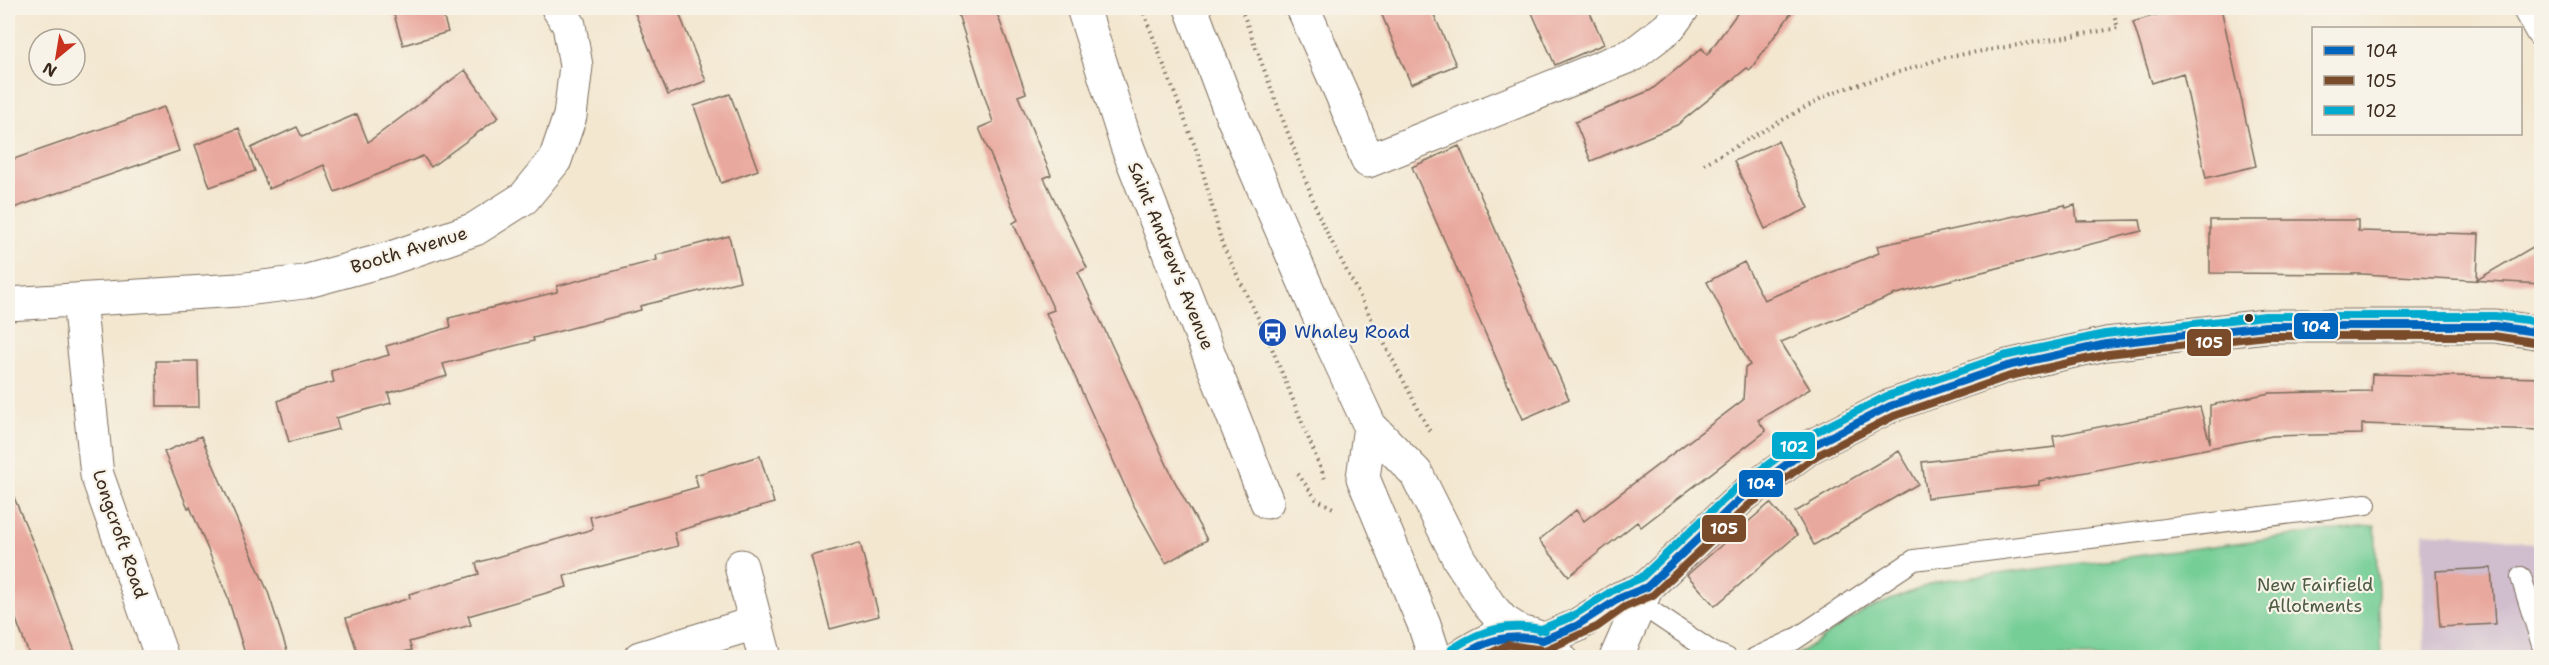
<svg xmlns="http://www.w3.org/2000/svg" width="2549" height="665" font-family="'Shantell Sans',sans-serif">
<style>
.industrial{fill:#d0bdcd}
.green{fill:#74ce95;stroke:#587c5a;stroke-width:1.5}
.building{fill:#e9a89e}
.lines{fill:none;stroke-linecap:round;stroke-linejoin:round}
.service-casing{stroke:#7b6c5c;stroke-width:22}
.minor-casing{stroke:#7b6c5c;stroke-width:35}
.tertiary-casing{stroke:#7b6c5c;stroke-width:35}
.primary-casing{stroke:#7b6c5c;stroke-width:35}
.path{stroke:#7b6c5c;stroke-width:4;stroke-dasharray:1.5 4.5;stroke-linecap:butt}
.service{stroke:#fff;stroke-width:20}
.minor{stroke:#fff;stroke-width:33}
.tertiary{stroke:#fff;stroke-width:33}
.primary{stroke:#fff;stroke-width:33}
.bus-1-casing{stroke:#f7f3e8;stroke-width:12}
.bus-2-casing{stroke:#f7f3e8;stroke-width:12}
.bus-3-casing{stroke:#f7f3e8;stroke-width:12}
.bus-1{stroke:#0065bd;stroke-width:8}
.bus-2{stroke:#7a4b2a;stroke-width:8}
.bus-3{stroke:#00a9ce;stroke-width:8}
.bus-dot{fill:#3b2a1e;stroke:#f7f3e8;stroke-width:2}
.labels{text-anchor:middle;stroke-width:4.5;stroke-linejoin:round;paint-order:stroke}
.street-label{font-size:18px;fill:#3b2a1e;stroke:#f7f3e8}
.transit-label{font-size:18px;fill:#164399;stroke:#f7f3e8;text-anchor:start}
.park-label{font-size:18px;fill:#4c5b42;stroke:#f7f3e8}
.line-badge{stroke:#f7f3e8;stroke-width:2}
.badge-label{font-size:16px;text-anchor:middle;font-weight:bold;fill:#fff}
</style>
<rect width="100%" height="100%" fill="#f7f3e8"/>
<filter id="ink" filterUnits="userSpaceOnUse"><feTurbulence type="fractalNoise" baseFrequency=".0167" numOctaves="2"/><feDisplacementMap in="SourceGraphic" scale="12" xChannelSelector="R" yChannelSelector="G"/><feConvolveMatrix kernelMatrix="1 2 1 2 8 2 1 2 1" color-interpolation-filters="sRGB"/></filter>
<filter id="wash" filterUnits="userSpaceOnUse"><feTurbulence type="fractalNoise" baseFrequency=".008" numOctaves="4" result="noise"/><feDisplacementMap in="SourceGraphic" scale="24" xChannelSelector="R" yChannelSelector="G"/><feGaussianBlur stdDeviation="1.35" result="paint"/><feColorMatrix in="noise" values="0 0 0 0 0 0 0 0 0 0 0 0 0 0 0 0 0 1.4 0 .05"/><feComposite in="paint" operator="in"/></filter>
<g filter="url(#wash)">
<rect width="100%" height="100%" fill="#f3e7d0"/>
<path class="industrial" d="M2423,532L2500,537L2541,546V657H2424Z"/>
<path class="green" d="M2375,525L2381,657H1793L1865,610L1936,582Z"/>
<g id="blocks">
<path class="building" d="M392,8H441L448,32L403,45Z
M633,8H677L706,81L668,95Z
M956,8H995L1026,93L1018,96L1051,175L1044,178L1087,268L1078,272L1173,478L1207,540L1166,563L1133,504L1046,313L1054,310L1013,223L1018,220L979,128L993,122Z
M1379,8H1431L1456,65L1411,84Z
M1530,8H1588L1604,44L1555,65Z
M1741,8H1795L1750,70L1747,68L1677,125L1591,161L1575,122L1651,90L1702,48L1707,55Z
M2178,8H2221L2256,166L2206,178L2183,73L2152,83L2133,22Z
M465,70L499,117L431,167L423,156L335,192L324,165L269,189L251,148L297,127L302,137L357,114L368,142Z
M730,94L758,170L721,183L694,106Z
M164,107L179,151L8,210V161Z
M239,128L255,171L210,187L195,145Z
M1778,141L1809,208L1765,229L1734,161Z
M1459,146L1569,399L1523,419L1412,167Z
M2065,205L2066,208L2075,205L2077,221L2140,220L2142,231L1896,294L1781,342L1810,389L1758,420L1766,431L1641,527L1637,522L1569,576L1539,540L1576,510L1584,521L1743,400L1745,368L1750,365L1707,282L1744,262L1764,300L1879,253L1877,246Z
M2210,220H2358V231L2479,234L2477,280L2541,242V284L2363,274L2210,273Z
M729,236L740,281L640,306L641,310L533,338L534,341L443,364L447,376L388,393L391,403L336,418L339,429L289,442L278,401L302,390L334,382L331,371L389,355L386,346L451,327L449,318L557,292V286L657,260L656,255Z
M156,361H198L199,407H157Z
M2372,374L2541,378V430L2362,424V434L2272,436L2039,481V485L1927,498L1922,462L2055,447L2053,436L2200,407L2210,443V405L2270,393L2371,391Z
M201,436L268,592L289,657H246L227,595L190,507L188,508L164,452Z
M1899,451L1918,484L1814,545L1795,512Z
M760,456L774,503L674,532L678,546L564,576L567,587L468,616L471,625L409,642L412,650L386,657H359L346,618L410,598L409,594L479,574L476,563L593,529L590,517L698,487L695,475Z
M8,483L45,571L77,657H30L8,598Z
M1770,503L1797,535L1715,606L1687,575Z
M860,543L879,616L830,629L811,556Z
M2491,568L2495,624L2440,627L2436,571Z"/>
</g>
</g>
<g filter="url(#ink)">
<use href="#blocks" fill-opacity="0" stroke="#7b6c5c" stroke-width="1.5"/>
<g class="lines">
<defs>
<path id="service" d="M2521,577L2542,645
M1633,599L1712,652L1727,658
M1755,658L1794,640L1914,560L2366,504"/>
<path id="minor" d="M1083,8L1127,146L1267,502
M1303,8L1342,95L1368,161L1634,54L1669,27L1683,8
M79,300L97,475L162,658
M8,304L238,290L304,282L388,259L475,229L524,198L555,160L570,116L576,66L569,25L558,8
M741,566L765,658
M640,658L755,623"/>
<path id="tertiary" d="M2529,8L2542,31
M1543,640L1576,626L1620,598L1647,587L1742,497L1810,447L1890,406L2007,366L2106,344L2266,326H2495L2542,333
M1616,658L1647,587"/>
<path id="primary" d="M1191,8L1228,106L1319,316L1370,426L1416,473L1459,559L1489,605L1503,621L1525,635
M1370,426L1363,478L1424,624L1435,658
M1458,658C1481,642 1516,623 1543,640C1550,644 1555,652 1560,658"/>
</defs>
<use href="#service" class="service-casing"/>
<use href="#minor" class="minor-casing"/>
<use href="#tertiary" class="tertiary-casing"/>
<use href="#primary" class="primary-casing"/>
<path class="path" d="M1142,8L1199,157L1222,244L1267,336L1325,479
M1241,8L1321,221L1431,434
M1704,164L1831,93L1947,57L2118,28L2112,8
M1298,474L1316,499L1335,509"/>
<use href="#service" class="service"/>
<use href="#minor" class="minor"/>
<use href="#tertiary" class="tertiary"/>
<use href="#primary" class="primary"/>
<defs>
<path id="bus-1" d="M1543,640L1576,626L1620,598L1647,587L1742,497L1810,447L1890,406L2007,366L2106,344L2266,326H2495L2542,333
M1459,658C1487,639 1510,633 1543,640"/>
<path id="bus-2" d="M1480,658L1508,645L1545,650L1597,627L1625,607L1653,595L1749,505L1816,456L1894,416L2010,376L2108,354L2267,336H2494L2540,343"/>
<path id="bus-3" d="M1539,630L1571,617L1615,589L1641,578L1735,489L1804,438L1887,396L2004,356L2105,334L2265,316H2495L2542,322
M1452,649C1483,629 1509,622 1545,630"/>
</defs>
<use href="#bus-1" class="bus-1-casing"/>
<use href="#bus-2" class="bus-2-casing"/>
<use href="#bus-3" class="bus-3-casing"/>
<use href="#bus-1" class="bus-1"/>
<use href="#bus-2" class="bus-2"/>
<use href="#bus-3" class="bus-3"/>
</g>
</g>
<defs>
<symbol id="bus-disc" viewBox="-11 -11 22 22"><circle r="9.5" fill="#1a4fb4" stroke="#f7f3e8"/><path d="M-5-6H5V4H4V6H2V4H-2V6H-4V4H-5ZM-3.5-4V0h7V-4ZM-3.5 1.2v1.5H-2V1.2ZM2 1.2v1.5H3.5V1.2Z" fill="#fff"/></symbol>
</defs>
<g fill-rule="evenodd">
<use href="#bus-disc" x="1256" y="316" width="33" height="33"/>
</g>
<circle class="bus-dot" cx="2249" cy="318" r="5"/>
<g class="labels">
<g class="street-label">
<text transform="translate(409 250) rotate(-17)" y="6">Booth Avenue</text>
<text transform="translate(1171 256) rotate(68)" y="6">Saint Andrew's Avenue</text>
<text transform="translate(120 534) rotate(71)" y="6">Longcroft Road</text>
</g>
<g class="transit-label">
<text x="1294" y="338">Whaley Road</text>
</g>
<g class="park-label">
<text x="2315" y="591">New Fairfield<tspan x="2315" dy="21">Allotments</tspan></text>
</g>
</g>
<g class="line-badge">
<rect x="2293" y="312" width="46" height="28" rx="6" fill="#0065bd"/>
<rect x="2186" y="328" width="46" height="29" rx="6" fill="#7a4b2a"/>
<rect x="1771" y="431" width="45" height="29" rx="6" fill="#00a9ce"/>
<rect x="1738" y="469" width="46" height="29" rx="6" fill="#0065bd"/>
<rect x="1701" y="514" width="46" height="29" rx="6" fill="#7a4b2a"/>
</g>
<g class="badge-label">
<text x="2316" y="332">104</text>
<text x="2209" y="348">105</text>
<text x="1794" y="452">102</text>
<text x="1761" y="489">104</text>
<text x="1724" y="534">105</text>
</g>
<rect width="2549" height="665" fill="none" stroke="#f7f3e8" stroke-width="30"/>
<rect x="2312" y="27" width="210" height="108" fill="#f7f3e8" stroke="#aca397" stroke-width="1.5"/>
<rect x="2324" y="46" width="30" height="9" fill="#0065bd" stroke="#aca397" stroke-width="1.5"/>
<text x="2366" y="57" font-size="18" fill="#3b2a1e">104</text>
<rect x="2324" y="76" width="30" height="9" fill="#7a4b2a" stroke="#aca397" stroke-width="1.5"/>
<text x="2366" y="87" font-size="18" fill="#3b2a1e">105</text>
<rect x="2324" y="106" width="30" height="9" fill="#00a9ce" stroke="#aca397" stroke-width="1.5"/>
<text x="2366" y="117" font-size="18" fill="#3b2a1e">102</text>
<g transform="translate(57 57) rotate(210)"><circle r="28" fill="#f7f3e8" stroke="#aca397" stroke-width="1.5"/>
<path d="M0-4.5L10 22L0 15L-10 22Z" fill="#c8321e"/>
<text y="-9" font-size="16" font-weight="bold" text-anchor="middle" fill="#3b2a1e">N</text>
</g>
</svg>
